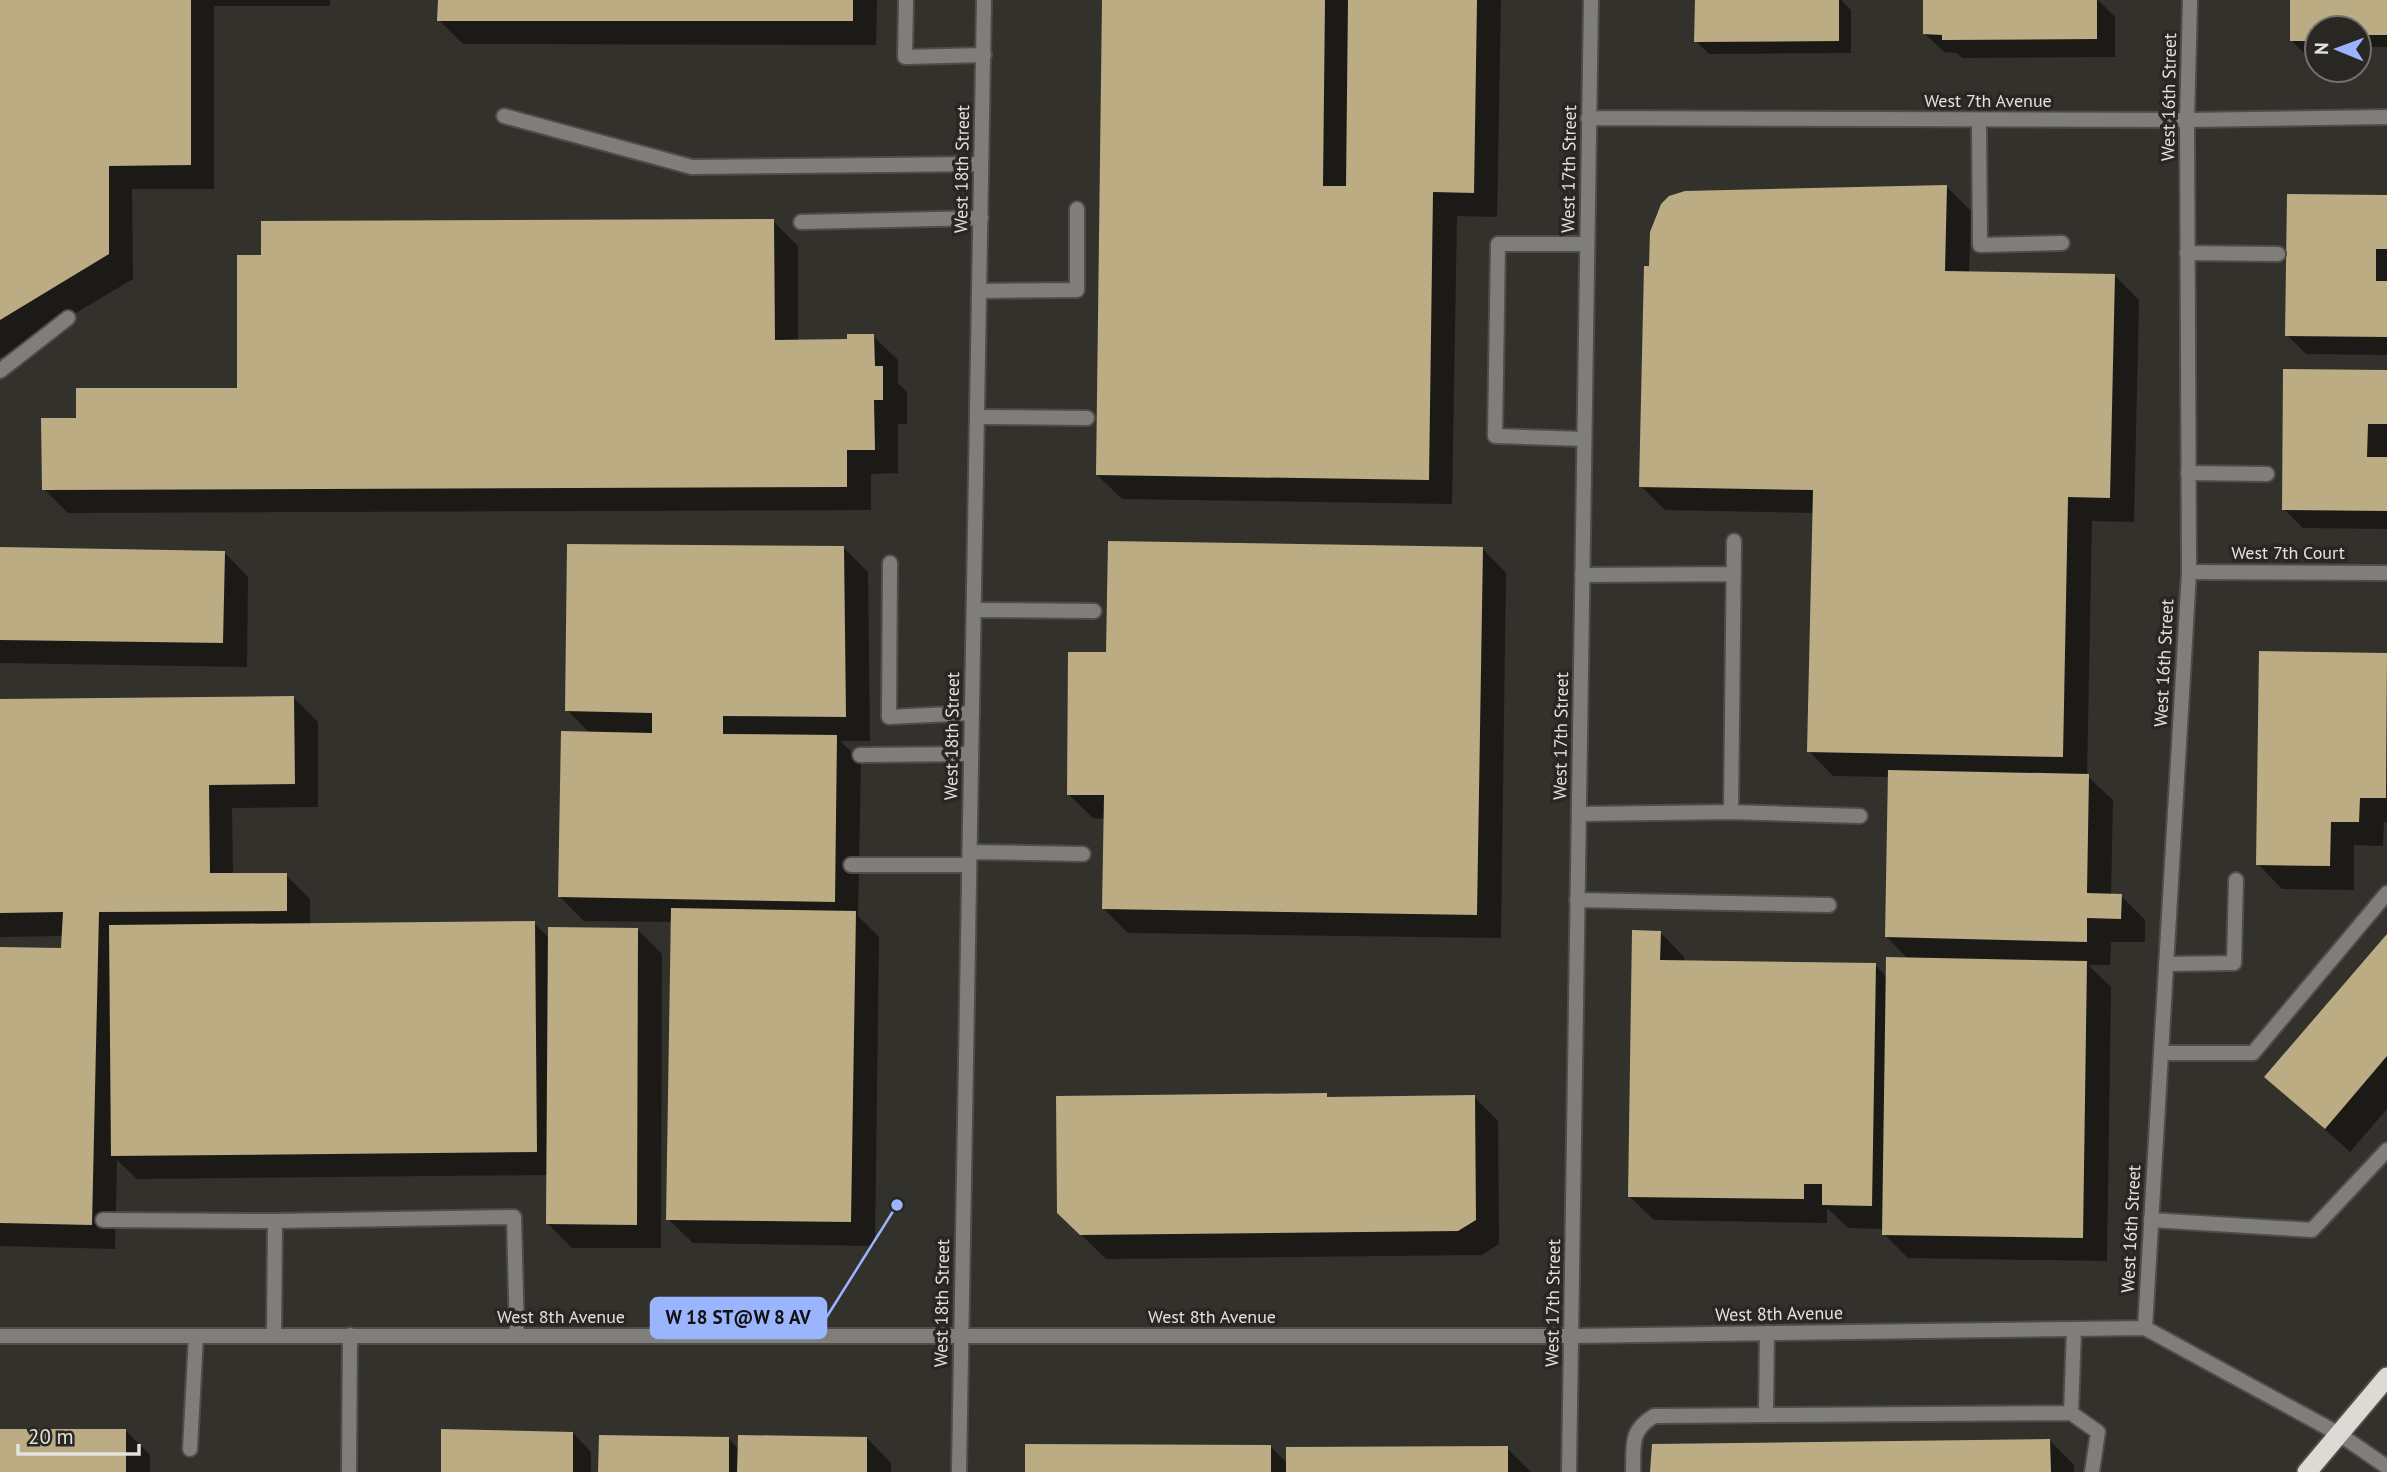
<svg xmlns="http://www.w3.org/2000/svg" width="2387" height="1472" font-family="'PT Sans',sans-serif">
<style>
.shadow{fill:#0007}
.building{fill:#bcac84}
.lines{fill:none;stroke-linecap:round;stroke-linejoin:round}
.service-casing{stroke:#4f4d48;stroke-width:18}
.minor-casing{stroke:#4f4d48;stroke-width:18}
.tertiary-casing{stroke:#4f4d48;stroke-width:18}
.trunk-casing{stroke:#4f4d48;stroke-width:23}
.service{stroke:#7f7e7b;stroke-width:14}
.minor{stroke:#7f7e7b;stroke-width:14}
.tertiary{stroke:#7f7e7b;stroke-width:14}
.trunk{stroke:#dcdad4;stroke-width:19}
.labels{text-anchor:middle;stroke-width:7;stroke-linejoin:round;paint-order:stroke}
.street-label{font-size:18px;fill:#e4e2df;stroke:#292722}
.leader{fill:none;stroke:#9ab5fd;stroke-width:2.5}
.callout-dot{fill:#9ab5fd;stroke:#292722;stroke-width:2.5}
.callout{fill:#9ab5fd;stroke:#9ab5fd;stroke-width:2.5}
.callout-label{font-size:19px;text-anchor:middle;font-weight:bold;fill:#111}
</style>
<rect width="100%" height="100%" fill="#33312b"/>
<path class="shadow" d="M0,0H330V6H214V189H132L133,279L0,358Z
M439,0H877L876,45L463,44L439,20Z
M1104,0H1501L1497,217L1457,216L1452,504L1122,499L1097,475Z
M1696,0H1841L1851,10V53L1709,54L1696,41Z
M1925,0H2098L2115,17V57L1962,58L1957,53L1944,52L1925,34Z
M2291,0H2387V47H2359V28H2317V53H2304L2292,41Z
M1947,187L1971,211L1969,273L2114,275L2139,300L2134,522L2092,521L2087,776L2113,800L2111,896H2121L2145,920V942H2111L2110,965H2088L2111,987L2107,1261L1908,1258L1884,1234V1229L1848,1228L1827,1208V1223L1654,1220L1629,1196L1660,932L1684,957V962L1875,965L1888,978L1909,960L1887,937L1889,777L1833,776L1809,751L1814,513L1665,510L1641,486L1652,232L1656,214L1670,198Z
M2387,197V355L2306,354L2287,335Z
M773,221L798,246V341H849L873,336L898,360V383L907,392V424H898V473L871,474V510L68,513L44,489L78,420L239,390Z
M2387,372V529L2303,528L2284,509Z
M844,548L868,572L870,741H840L861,761L858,916L879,937L875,1246L693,1243L668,1219L673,922L584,921L560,897L590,733L567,710Z
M1482,548L1506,573L1501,938L1128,933L1104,909L1105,819L1093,818L1068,794L1107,654Z
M0,549L224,552L248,577L247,667L0,663Z
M2261,653L2387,655V822H2384L2383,846L2354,845V890L2282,889L2258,864Z
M294,698L318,722V807L232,808L233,875H286L310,899V925L534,923L549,938L638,930L662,954L661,1248H572L548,1224V1175L137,1179L117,1160L115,1249L0,1246V949L63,950V936L0,937V701Z
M2387,936V1109L2350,1152L2267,1077Z
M1058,1097H1474L1498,1121L1499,1244L1482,1255L1106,1259L1059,1213Z
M125,1430L150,1455V1472H0V1431Z
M573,1433L591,1452V1472H443Z
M867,1438L891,1463V1472H600L729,1439L740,1450Z
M2049,1440L2074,1465V1472H1651Z
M1271,1447L1288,1464L1507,1448L1531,1472H1027Z"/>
<path class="building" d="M0,0H191V165L109,166V254L0,320Z
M438,0H853V21H437Z
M1102,0H1325L1323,186H1346L1348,0H1477L1474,193L1433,192L1429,480L1096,475Z
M1695,0H1839V41L1694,42Z
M1923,0H2097V39L1942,40V35L1923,34Z
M2290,0H2387V35H2359V28H2317L2315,41H2290Z
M1947,185L1945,271L2115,274L2110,498L2068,497L2063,757L1807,752L1813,490L1639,487L1644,266H1649L1650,232L1661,204L1669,196L1685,191Z
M2287,194L2387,195V249H2376V281H2387V337L2285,336Z
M774,219L775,340L847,339V334H874L875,366H883V400H874L875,450H847V487L42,490L41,418H76V388H237V255H261V221Z
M2283,369L2387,370V424H2368L2367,457H2387V511L2282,510Z
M1108,541L1483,547L1477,915L1102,909L1104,795H1067L1068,652H1106Z
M567,544L844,546L846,717L723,716V734L837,735L835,902L558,897L561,731L652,733V713L565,711Z
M0,547L225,551L223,643L0,640Z
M2259,651L2387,653L2386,798H2360L2359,822H2331L2330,866L2256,865Z
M294,696L295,784L209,785L210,873H287V911L99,912L92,1225L0,1223V947L61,948L63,912L0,913V699Z
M1888,770L2089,774L2087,893L2122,894L2121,919L2087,918V942L1885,937Z
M671,908L856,911L851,1222L666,1220Z
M535,921L537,1152L111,1156L109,925Z
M548,927L638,928L637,1225L546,1224Z
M1632,930L1661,931L1660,960L1876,963L1872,1206L1822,1205V1184H1804V1199L1628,1197Z
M2387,934V1056L2325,1129L2264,1077Z
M1886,957L2087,961L2083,1238L1882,1235Z
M1327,1093V1097L1475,1095L1476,1220L1458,1231L1080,1235L1057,1213L1056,1096Z
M0,1429H126V1472H0Z
M441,1429L573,1432V1472H441Z
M599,1435L729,1437V1472H598Z
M738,1435L867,1437V1472H737Z
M2050,1439L2051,1472H1650L1652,1444Z
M1025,1444L1271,1445V1472H1025Z
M1508,1446V1472H1286V1447Z"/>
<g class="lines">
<defs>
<path id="service" d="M906,0L905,57L984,55
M504,116L692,167L981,164
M1979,120L1980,245L2062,243
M801,222L981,218
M2187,253L2278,254
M979,291L1077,290V209
M0,371L68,318
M977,417L1087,418
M1584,439L1495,436L1498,244H1587
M2188,473L2267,474
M890,563L889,717L972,713
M1582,575L1734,574
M974,610L1094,611
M860,755L971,754
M1731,812L1734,541
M1579,814L1731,812L1860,816
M970,852L1083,854
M851,865H969
M1577,900L1829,905
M2166,964L2234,963L2236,880
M2161,1053H2253L2387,893
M103,1220L275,1221L274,1336
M2151,1220L2312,1230L2387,1150
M275,1221L514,1217L517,1336
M2071,1413L2074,1329
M1766,1414L1767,1333
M190,1449L196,1336
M1633,1472C1634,1446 1629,1431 1654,1416L2071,1413L2098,1432L2092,1472"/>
<path id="minor" d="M1588,118L2187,120L2387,117
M2189,572L2387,573
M349,1472L350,1335
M959,1472L984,0
M1569,1472L1591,0"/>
<path id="tertiary" d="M2145,1328L2189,572L2187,120L2190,0
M0,1336H1572L2145,1328L2339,1434L2387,1467"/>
<path id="trunk" d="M2307,1472L2387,1377"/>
</defs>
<use href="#service" class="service-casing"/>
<use href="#minor" class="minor-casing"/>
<use href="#tertiary" class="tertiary-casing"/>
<use href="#trunk" class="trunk-casing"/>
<use href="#service" class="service"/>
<use href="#minor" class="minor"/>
<use href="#tertiary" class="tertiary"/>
<use href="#trunk" class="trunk"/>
</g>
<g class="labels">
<g class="street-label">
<text transform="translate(2169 97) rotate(-89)" y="6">West 16th Street</text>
<text x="1988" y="107">West 7th Avenue</text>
<text transform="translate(962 169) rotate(-89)" y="6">West 18th Street</text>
<text transform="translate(1569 169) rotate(-89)" y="6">West 17th Street</text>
<text x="2288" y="559">West 7th Court</text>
<text transform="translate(2164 663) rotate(-87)" y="6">West 16th Street</text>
<text transform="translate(952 736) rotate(-89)" y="6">West 18th Street</text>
<text transform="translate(1561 736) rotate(-89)" y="6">West 17th Street</text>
<text transform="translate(2131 1229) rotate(-87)" y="6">West 16th Street</text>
<text transform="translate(942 1303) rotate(-89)" y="6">West 18th Street</text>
<text transform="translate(1553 1303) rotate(-89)" y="6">West 17th Street</text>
<text transform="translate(1779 1314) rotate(-1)" y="6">West 8th Avenue</text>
<text x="561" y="1323">West 8th Avenue</text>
<text x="1212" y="1323">West 8th Avenue</text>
</g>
</g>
<path class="leader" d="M897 1205L826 1318"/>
<circle class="callout-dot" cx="897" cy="1205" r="7"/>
<rect class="callout" x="651" y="1298" width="175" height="40" rx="7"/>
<g class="callout-label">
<text x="738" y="1324">W 18 ST@W 8 AV</text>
</g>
<g transform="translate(2338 49) rotate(271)"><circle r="33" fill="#292722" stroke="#74726e" stroke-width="2"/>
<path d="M0-5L12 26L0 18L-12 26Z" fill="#9ab5fd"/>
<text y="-10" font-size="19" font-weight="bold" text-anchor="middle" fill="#e4e2df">N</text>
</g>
<path d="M18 1444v10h121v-10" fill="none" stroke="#e4e2df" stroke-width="3.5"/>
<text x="28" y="1444" font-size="21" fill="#e4e2df" stroke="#292722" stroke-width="5" paint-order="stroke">20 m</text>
</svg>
